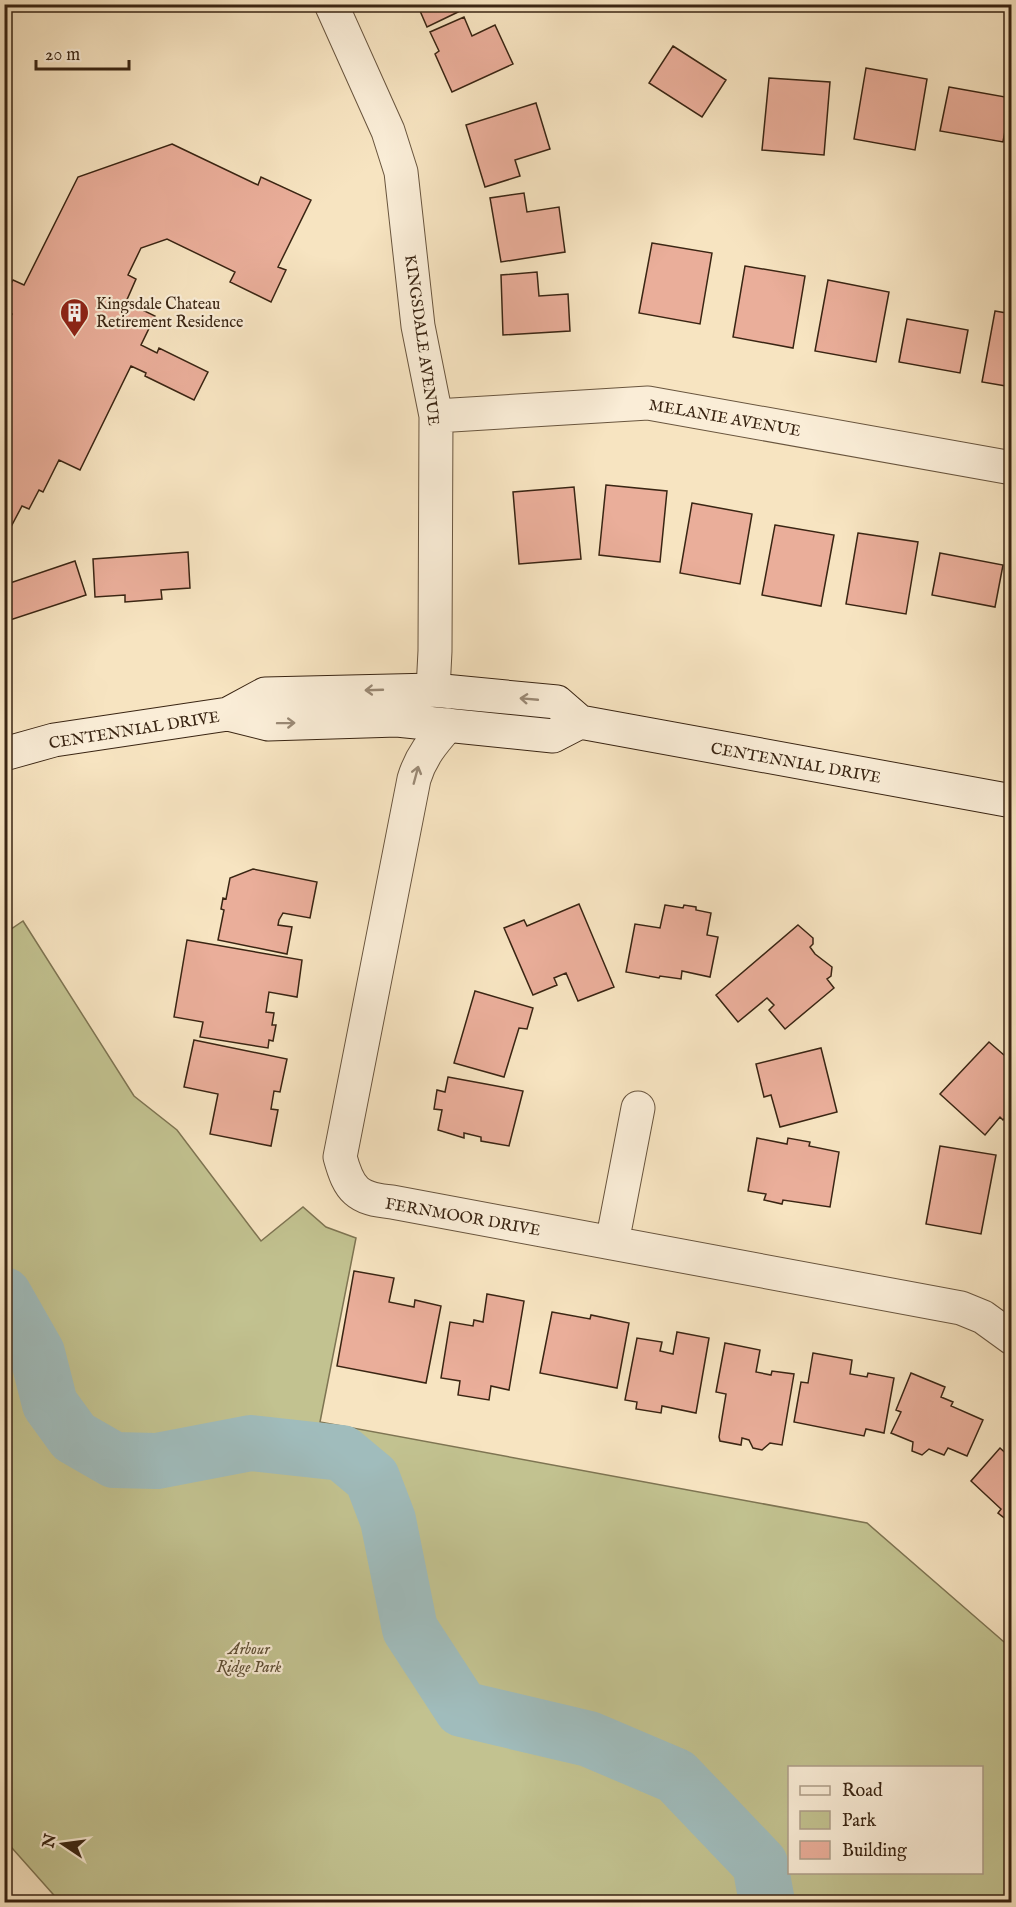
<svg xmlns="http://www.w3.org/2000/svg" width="1016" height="1907" font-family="'IM FELL English',serif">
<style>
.green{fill:#c2c290;stroke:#7e7452;stroke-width:1.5;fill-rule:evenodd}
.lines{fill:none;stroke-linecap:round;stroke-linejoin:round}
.river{stroke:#a0bcbc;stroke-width:56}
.building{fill:#eaae9a;stroke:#3a2513;stroke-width:1.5}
.street-casing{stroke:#69553e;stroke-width:35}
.secondary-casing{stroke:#3a2513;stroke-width:35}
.street{stroke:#faedd7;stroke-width:33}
.secondary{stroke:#faedd7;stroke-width:33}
.oneway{stroke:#9a8975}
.labels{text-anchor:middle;stroke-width:4.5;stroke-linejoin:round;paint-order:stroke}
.poi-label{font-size:16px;fill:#3a2513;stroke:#faedd7;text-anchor:start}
.street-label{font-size:16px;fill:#3a2513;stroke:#faedd7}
.park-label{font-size:16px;font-style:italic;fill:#5c4c32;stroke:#faedd7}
</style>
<rect width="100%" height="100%" fill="#f7e4c1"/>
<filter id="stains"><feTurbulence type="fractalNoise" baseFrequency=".00333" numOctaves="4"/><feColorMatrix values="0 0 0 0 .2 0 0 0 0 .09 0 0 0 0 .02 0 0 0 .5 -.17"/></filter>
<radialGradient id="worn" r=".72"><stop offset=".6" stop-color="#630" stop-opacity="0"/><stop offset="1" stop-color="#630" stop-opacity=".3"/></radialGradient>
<path class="green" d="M23,921L134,1096L177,1130L261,1241L303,1207L326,1227L356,1238L320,1422L867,1523L1011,1648V1902H60L4,1839V934ZM790,1768H982V1872H790Z"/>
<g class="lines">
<path class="river" d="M4,1295L37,1353L50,1404L74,1437L114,1460L157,1461L251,1443L342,1453L372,1478L388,1520L410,1629L462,1709L589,1739L676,1776L760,1864L767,1902"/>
</g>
<path class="building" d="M73,4H103L104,7L73,10Z
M417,4H455L458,12L427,27Z
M464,17L472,36L495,25L513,64L452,92L435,54L439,51L430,32Z
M673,46L726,80L702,117L649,83Z
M866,68L927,79L915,150L854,139Z
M769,78L830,82L824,155L762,150Z
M949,87L1011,98L1003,142L940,131Z
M536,103L550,149L515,160L520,176L485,187L466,125Z
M172,144L258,185L261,177L311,200L278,267L286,270L271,302L230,282L235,272L167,239L141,248L128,275L136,279L126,302L155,316L141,345L157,353L159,348L208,372L194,400L145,376L146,373L131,366L80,470L59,460L43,492L39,490L29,509L22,506L4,540V329L12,314L4,309V296L13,280L24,285L78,177Z
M524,193L527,212L559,207L565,252L501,262L490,198Z
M652,243L712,253L700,324L639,313Z
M745,266L805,276L793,348L733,337Z
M537,272L539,296L568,294L570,331L503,335L501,275Z
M828,280L889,292L876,362L815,351Z
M995,311L1012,314V387L982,382Z
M907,319L968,330L960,373L899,362Z
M606,485L667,491L660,562L599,555Z
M574,487L581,559L519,564L513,492Z
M692,503L752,514L740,584L680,573Z
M775,525L834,535L821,606L762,595Z
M858,533L918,542L906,614L846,604Z
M188,552L190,588L161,590L162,599L125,602V595L95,597L93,559Z
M940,553L1003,565L995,607L932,595Z
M75,561L86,595L4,622V585Z
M253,869L317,882L310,918L283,913L279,920L278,925L292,927L287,954L218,940L224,910L221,909L223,898L226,899L230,878Z
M579,904L614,987L578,1001L566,973L554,978L557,985L533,995L504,928L524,920L527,926Z
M665,905L683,908L684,905L696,907V910L711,913L707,935L718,937L710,977L682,971L681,979L660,976L659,978L626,972L635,924L660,928Z
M798,925L813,938V944L810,947L815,954L832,967L831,976L827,979L834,988L785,1029L769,1010L774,1005L767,998L738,1022L716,995Z
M187,940L302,960L297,997L269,992L266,1012L274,1013L272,1025H276L273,1041L269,1040L268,1048L200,1037L203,1022L174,1017Z
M475,991L533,1008L527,1029L519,1028L504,1077L454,1063Z
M194,1040L287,1059L280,1092L274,1091L271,1109L278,1110L271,1146L210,1134L218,1094L184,1087Z
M989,1042L1012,1062V1111L1003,1120L1000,1117L985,1135L940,1094Z
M821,1048L837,1112L780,1127L771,1095L764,1097L756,1064Z
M448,1077L523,1091L509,1146L481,1141V1137L464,1133V1138L438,1130L442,1110L434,1109L437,1090L445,1092Z
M757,1138L787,1144L788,1138L810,1142L809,1146L839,1152L830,1207L783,1200L782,1204L764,1200L766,1194L748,1191Z
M940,1146L996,1155L981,1234L926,1224Z
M354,1271L394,1278L389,1302L414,1307L415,1300L441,1306L426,1383L337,1366Z
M487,1294L524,1301L509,1390L491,1386L489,1400L458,1395L460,1381L441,1378L450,1322L473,1326L474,1320L483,1322Z
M552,1312L590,1319L591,1315L629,1323L617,1388L540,1373Z
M677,1332L709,1338L696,1413L662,1406L661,1413L636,1409L637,1402L625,1400L637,1338L662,1342L660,1351L673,1354Z
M725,1343L760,1350L756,1372L771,1375L772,1371L794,1374L782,1445L770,1443L762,1450L753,1448L749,1440L742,1438L741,1445L720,1441L719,1437L726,1394L716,1392Z
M813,1353L852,1360L850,1374L867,1377L868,1373L894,1378L884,1433L866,1429L864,1436L794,1422L801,1382L808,1383Z
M911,1373L945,1387L941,1397L953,1402L951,1406L983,1420L967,1456L948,1448L944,1455L929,1449L922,1455L912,1451L913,1442L891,1433L901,1412L896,1410Z
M1000,1448L1012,1459V1524L998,1513L1001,1509L971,1481Z"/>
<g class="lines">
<defs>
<path id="street" d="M331,4L388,131L401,172L418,326L436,416L435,651L433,690
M436,416L648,403L1012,468
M448,725C433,742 421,756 414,779L340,1157C349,1190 357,1199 392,1202L961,1308L983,1317L1012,1338
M612,1243L638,1108"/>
<path id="secondary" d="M228,714L268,724L397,720L553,736L580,722
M4,754L54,740L228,714L265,694L433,690L557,702L580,722L1012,801"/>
</defs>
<use href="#street" class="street-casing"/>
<use href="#secondary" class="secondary-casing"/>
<use href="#street" class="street"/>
<use href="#secondary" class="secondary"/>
</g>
<defs><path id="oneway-shaft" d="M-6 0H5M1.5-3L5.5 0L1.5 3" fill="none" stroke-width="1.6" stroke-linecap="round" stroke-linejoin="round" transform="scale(1.5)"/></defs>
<g class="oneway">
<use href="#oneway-shaft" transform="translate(374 690) rotate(178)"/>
<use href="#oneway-shaft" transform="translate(529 699) rotate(-175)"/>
<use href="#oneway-shaft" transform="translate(286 723) rotate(-1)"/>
<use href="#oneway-shaft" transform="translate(416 775) rotate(-75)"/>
</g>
<defs>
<symbol id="building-pin" viewBox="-11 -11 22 30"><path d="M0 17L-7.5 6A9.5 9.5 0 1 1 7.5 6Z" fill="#8f2418" stroke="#faedd7"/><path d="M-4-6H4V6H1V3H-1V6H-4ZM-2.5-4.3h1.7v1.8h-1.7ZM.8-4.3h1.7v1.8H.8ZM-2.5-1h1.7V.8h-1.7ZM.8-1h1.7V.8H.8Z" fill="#fff"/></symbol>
</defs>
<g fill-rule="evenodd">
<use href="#building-pin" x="58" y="296" width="33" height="45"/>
</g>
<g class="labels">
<g class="poi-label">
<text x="96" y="309">Kingsdale Chateau<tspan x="96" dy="18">Retirement Residence</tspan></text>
</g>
<g class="street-label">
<text transform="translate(423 340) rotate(82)" y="6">KINGSDALE AVENUE</text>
<text transform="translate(725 417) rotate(10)" y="6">MELANIE AVENUE</text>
<text transform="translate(134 729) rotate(-9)" y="6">CENTENNIAL DRIVE</text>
<text transform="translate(796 762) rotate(10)" y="6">CENTENNIAL DRIVE</text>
<text transform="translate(463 1216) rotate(10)" y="6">FERNMOOR DRIVE</text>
</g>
<g class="park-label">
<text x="249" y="1654">Arbour<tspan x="249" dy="18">Ridge Park</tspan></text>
</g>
</g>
<rect width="1016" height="1907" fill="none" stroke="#f7e4c1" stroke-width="24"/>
<rect x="6" y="6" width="1004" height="1895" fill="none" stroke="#3a2513" stroke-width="3"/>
<rect x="12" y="12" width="992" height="1883" fill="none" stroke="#3a2513" stroke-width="1.5"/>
<rect x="788" y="1766" width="195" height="108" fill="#faedd7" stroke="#ad9d89" stroke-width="1.5"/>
<rect x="800" y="1786" width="30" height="9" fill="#faedd7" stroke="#ad9d89" stroke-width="1.5"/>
<text x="842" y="1796" font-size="18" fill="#3a2513">Road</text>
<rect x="800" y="1811" width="30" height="18" fill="#c2c290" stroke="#ad9d89" stroke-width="1.5"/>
<text x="842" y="1826" font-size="18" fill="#3a2513">Park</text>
<rect x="800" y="1841" width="30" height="18" fill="#eaae9a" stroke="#ad9d89" stroke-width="1.5"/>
<text x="842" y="1856" font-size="18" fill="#3a2513">Building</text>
<g transform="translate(63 1844) rotate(283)" stroke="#faedd7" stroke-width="4.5" paint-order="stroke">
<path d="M0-4.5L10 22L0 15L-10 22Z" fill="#3a2513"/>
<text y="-9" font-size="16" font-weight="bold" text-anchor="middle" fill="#3a2513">N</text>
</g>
<path d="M36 60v9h93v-9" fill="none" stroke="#3a2513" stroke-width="3"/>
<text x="45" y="60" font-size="18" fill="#3a2513" stroke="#faedd7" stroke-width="4.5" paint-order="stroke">20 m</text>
<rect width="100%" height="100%" filter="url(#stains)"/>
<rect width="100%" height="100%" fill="url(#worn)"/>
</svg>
